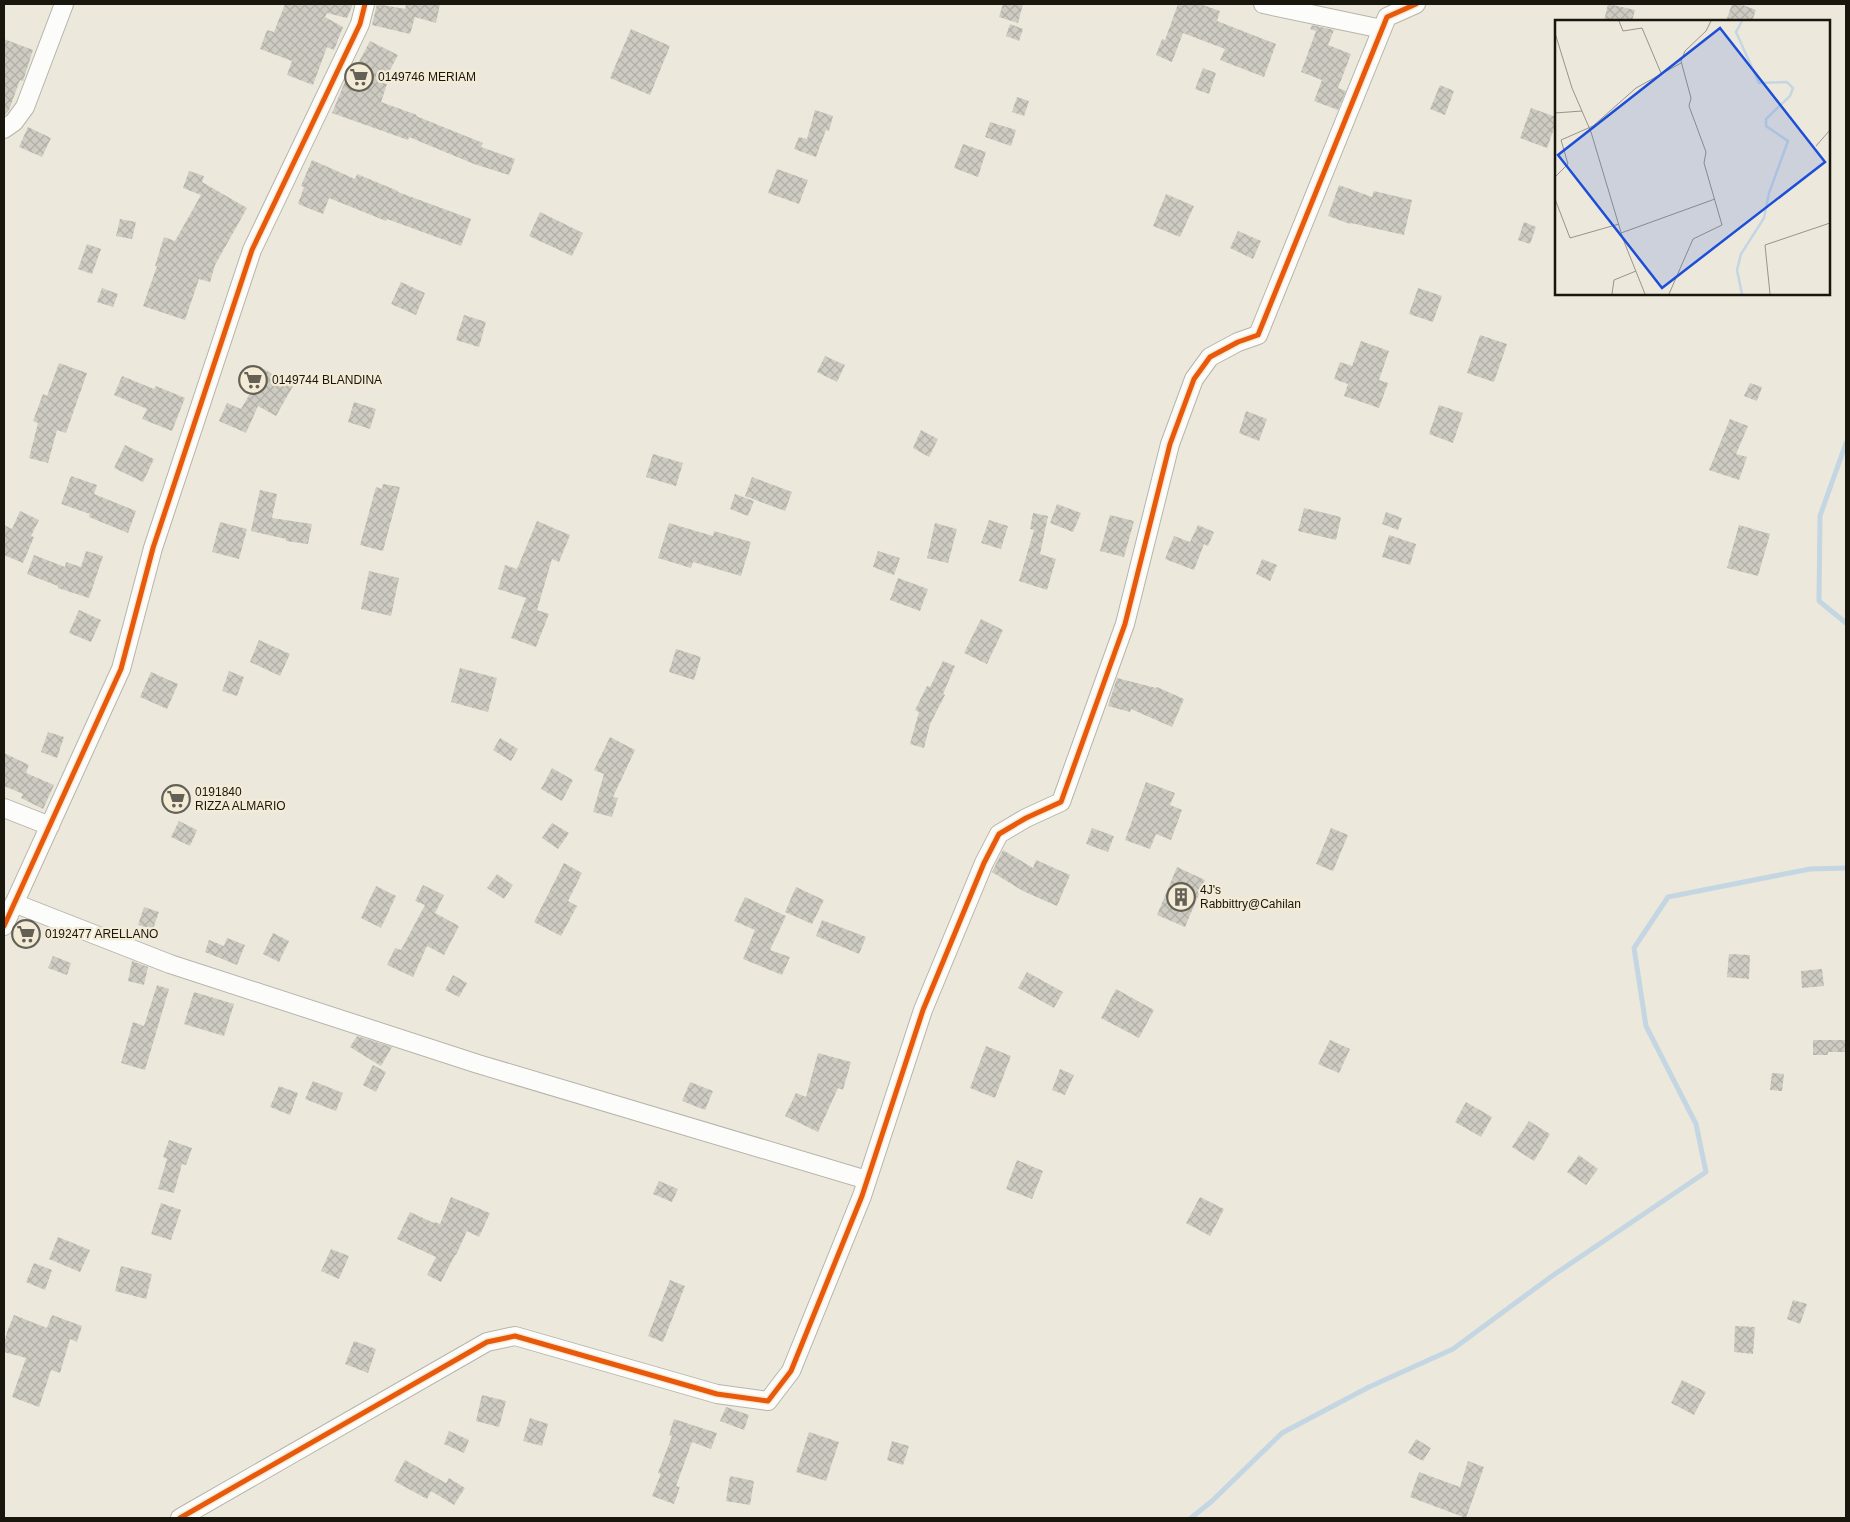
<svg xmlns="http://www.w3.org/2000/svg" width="1850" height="1522" font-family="Helvetica,sans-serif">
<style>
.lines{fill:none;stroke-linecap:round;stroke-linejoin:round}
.stream{stroke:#c5d6e3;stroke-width:5}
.building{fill:url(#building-cross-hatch)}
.minor-casing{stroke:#b7b4aa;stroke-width:20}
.minor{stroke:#fcfcfa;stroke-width:18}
.cycleway-casing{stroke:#f3ebd5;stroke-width:8}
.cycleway{stroke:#e8590c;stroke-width:5}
.labels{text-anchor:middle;stroke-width:4.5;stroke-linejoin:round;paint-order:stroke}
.poi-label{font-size:12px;fill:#19160e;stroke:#f3ebd5;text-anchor:start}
.inset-river{fill:none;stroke:#c5d6e3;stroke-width:2.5}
.inset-road{fill:none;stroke:#98948a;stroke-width:1}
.view{fill:#1d4ed8;fill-opacity:0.15;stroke:#1d4ed8;stroke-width:2.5}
.inset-edge{fill:none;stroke:#19160e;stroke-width:2.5}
</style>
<defs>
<pattern id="building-cross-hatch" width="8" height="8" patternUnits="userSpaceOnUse" patternTransform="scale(1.25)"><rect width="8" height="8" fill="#cecbc2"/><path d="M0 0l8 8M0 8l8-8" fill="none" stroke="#b0aea6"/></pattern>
</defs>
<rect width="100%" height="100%" fill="#ece8dc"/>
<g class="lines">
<path class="stream" d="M1846,443L1820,516L1819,601L1846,623
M1191,1518L1212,1501L1282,1433L1369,1387L1453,1349L1552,1276L1706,1172L1696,1124L1646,1026L1634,948L1668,897L1810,869L1846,868"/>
</g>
<path class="building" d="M285,4H353L347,18L327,13L325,17L343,27L334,50L327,47L313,85L287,75L292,61L260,49L267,30L274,32Z
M377,4L405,9L406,4H440L436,23L415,17L410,34L372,25Z
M1003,4H1023L1018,23L999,17Z
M1178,4H1200L1220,11L1217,21L1276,44L1264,77L1220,60L1225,49L1183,33L1172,62L1156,55L1162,39L1165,40Z
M1608,4L1635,10L1632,21H1604Z
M1732,4H1740L1756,10L1752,21H1726Z
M1010,24L1023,29L1019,41L1006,36Z
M1312,25L1334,30L1328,45L1351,54L1338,88L1346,91L1338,110L1314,101L1322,80L1301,72L1316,31L1310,29Z
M631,29L670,46L650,95L610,78Z
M4,39L33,50L23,81L20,80L9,110L4,116Z
M370,41L398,55L383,83L387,84L381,102L417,115L416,116L483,143L481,147L515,159L509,175L474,164L409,137L408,140L332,113L349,72L353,73Z
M1203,68L1216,73L1209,94L1195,89Z
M1440,85L1454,91L1445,115L1430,109Z
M1017,97L1029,101L1024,116L1012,112Z
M1531,108L1556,117V123L1547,148L1520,138Z
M815,110L833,116L829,131L826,130L816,157L794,149L799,137L807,139Z
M990,122L1016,130L1011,146L985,137Z
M28,127L51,138L42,157L19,147Z
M963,144L986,152L978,177L954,168Z
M312,160L355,179L357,174L398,191V192L471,219L461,246L387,219L386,221L329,198L323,214L298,204L304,187L301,186Z
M777,169L808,180L799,204L768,193Z
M189,171L204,176L202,182L247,208L215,265L210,282L199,279L185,320L143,306L157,266H155L164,237L175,241L201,195L183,188Z
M1339,185L1372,197L1374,191L1412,200L1404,235L1351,223L1350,224L1328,216Z
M1166,194L1194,206L1180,237L1153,226Z
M540,212L583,233L572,256L529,236Z
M120,219L136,222L132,239L116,236Z
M1524,222L1536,227L1530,244L1518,240Z
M1238,231L1261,241L1253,259L1230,248Z
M87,244L101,249L92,274L78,269Z
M401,282L425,293L416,315L391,304Z
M102,288L118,294L113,307L97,302Z
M1418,288L1442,296L1433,322L1409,314Z
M464,315L486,322L479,347L456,340Z
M1480,335L1507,344L1494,382L1467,373Z
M1361,341L1389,351L1379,380L1388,383L1379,408L1344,396L1348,384L1334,379L1340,362L1352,366Z
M825,356L845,365L837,382L817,372Z
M59,363L87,373L66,433L57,430L48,463L29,458L38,423L33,421L43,394L47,396Z
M264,369L293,386L276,416L258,406L246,433L219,421L227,403L241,409Z
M122,376L154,389L156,386L185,398L172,431L142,419L147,409L114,395Z
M1750,383L1762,387L1757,401L1744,396Z
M354,402L376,409L370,429L348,422Z
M1439,405L1463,413L1453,443L1429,434Z
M1246,411L1267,419L1259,441L1239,433Z
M1730,419L1748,426L1736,454L1747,457L1739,480L1709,470Z
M921,430L938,439L929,457L913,448Z
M125,445L154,459L143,482L114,468Z
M653,454L683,463L676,486L646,477Z
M71,476L97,485L94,494L136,511L128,533L89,517L90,514L61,504Z
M752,477L792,492L785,511L745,496Z
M383,484L400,487L383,551L360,545L376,487L382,489Z
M260,490L277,494L272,518L312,524L308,544L286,541V539L251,531Z
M735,494L754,501L748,516L730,509Z
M1057,504L1081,513L1073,532L1050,523Z
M1304,508L1341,517L1336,540L1298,531Z
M20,511L39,520L31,536L34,537L23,563L4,555V525L12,529Z
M1386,512L1402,518L1398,530L1382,524Z
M1033,513L1048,516L1040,554L1056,559L1047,590L1019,581L1034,530L1030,529Z
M1110,515L1134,521L1124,557L1100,551Z
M989,520L1008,526L1001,549L981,543Z
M537,521L570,535L559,562L552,559L537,610L549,614L536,647L511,638L526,598L498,589L505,565L517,569Z
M220,522L247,529L239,559L212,552Z
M669,523L713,536L714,531L751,542L741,576L693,562L691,568L658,558Z
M935,523L957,529L948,563L927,558Z
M1198,525L1214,532L1208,546L1204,544L1194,570L1165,559L1174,536L1190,542Z
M1739,525L1770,534L1758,576L1727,568Z
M1389,535L1416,544L1410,565L1382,557Z
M86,551L103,556L89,598L58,588V586L27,574L34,555L65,567L66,562L81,567Z
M878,551L900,558L894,575L873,567Z
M1262,559L1277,565L1270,581L1256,574Z
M369,571L399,578L391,616L361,609Z
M898,578L928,589L920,611L890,600Z
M79,610L101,620L91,642L69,633Z
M981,619L1003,630L987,664L964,653Z
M259,640L290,654L280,676L250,662Z
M676,649L701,657L694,680L669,672Z
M943,661L955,666L943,694L945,695L930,724L924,748L910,744L919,712L915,710L927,686L930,687Z
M460,668L497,678L488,712L451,702Z
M229,671L244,677L237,696L222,691Z
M151,672L178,684L167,709L140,697Z
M1117,678L1156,688L1157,687L1184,699L1172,727L1131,709L1130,712L1108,706Z
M48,732L64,737L57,758L41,752Z
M610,737L635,750L613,797L618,798L612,817L593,812L604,774L594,770Z
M500,738L518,749L511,761L493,750Z
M4,753L29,765L26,773L54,785L43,809L21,798L23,794L4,786Z
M552,768L573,780L562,801L541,789Z
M1146,782L1175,793L1170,805L1182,810L1171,840L1156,834L1150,849L1125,840Z
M179,821L197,830L190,846L171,837Z
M552,823L569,833L558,849L542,838Z
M1092,828L1114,836L1108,852L1086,844Z
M1331,828L1348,835L1333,871L1316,864Z
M1003,850L1033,868L1036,860L1070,875L1057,906L1023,891L992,872Z
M564,863L582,873L568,901L577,906L561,936L534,922Z
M1177,867L1205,880L1185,927L1157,915Z
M497,874L513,885L504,899L487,888Z
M423,885L444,895L435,913L459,926L444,955L427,946L413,977L387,965L395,948L401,950L425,905L415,901Z
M376,886L396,896L381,928L361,918Z
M796,887L824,900L812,924L785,912Z
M745,897L786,916L770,950L790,957L782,975L743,959L755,930L734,921Z
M144,907L159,912L153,929L138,925Z
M822,920L866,937L859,954L816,936Z
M273,933L289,941L279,962L263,954Z
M227,938L245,945L237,965L205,952L209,940L224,946Z
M1729,954L1750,955L1749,979L1727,977Z
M53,956L71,963L67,975L48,968Z
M132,961L148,967L144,985L128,981Z
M1822,969L1824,986L1802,988L1801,971Z
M1027,972L1063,992L1054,1008L1018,988Z
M453,975L467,983L459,997L445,990Z
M157,985L169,989L145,1070L121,1063L133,1022L144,1026Z
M1116,989L1154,1010L1139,1038L1101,1018Z
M194,992L234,1004L224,1036L184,1024Z
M357,1036L392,1047L381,1066L350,1047Z
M1330,1040L1350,1049L1339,1073L1318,1064Z
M1813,1040H1846V1052H1828V1055H1813Z
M986,1046L1011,1056L995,1098L970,1088Z
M818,1053L851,1062L843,1090L838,1088L818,1132L785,1116L796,1093L806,1097Z
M373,1065L386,1072L376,1092L363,1085Z
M1060,1069L1074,1075L1065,1095L1052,1090Z
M1772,1073L1784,1074L1782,1091L1770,1090Z
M313,1081L343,1093L336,1111L305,1099Z
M690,1082L713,1091L705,1110L682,1101Z
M279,1086L298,1093L290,1115L270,1107Z
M1466,1102L1492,1117L1481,1137L1455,1122Z
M1529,1121L1550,1134L1534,1161L1512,1147Z
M169,1140L192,1148L186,1165L182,1164L174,1193L158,1189L167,1159L163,1157Z
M1579,1155L1598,1169L1586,1185L1567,1172Z
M1017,1160L1043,1171L1032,1199L1006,1189Z
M659,1181L678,1189L672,1202L653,1194Z
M451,1197L490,1213L479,1237L467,1231L456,1255H455L441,1282L427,1275L436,1257L397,1239L410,1212L434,1223L435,1222L440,1224Z
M1200,1197L1224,1209L1210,1236L1186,1223Z
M161,1203L181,1210L171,1240L151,1234Z
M58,1237L90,1250L80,1272L49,1259Z
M331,1249L349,1256L339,1279L321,1271Z
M34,1263L52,1270L45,1290L26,1282Z
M121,1266L152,1274L146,1299L115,1291Z
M670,1280L685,1286L663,1342L648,1336Z
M1793,1300L1807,1304L1800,1324L1787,1319Z
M14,1315L47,1328L52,1315L82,1326L77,1342L70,1339L60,1373L51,1370L39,1407L12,1397L26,1358L4,1352V1344L7,1332Z
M1735,1326L1755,1327L1753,1354L1734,1352Z
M354,1341L376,1349L368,1373L345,1364Z
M1682,1380L1706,1392L1694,1415L1671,1403Z
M482,1395L506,1401L499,1427L476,1421Z
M726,1407L749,1415L744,1430L720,1421Z
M530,1418L548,1424L542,1446L523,1441Z
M674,1419L717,1433L711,1449L692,1442L676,1486L680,1487L674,1504L652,1496L661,1474L658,1473L672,1436L669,1435Z
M449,1431L469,1440L464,1453L444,1444Z
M809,1432L839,1442L826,1481L796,1472Z
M1416,1439L1431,1448L1423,1461L1408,1453Z
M892,1441L909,1446L903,1465L887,1460Z
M405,1460L446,1483L449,1478L465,1488L454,1505L431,1491L427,1499L394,1481Z
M1468,1461L1484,1467L1466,1518L1410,1497L1419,1472L1460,1487Z
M730,1476L754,1481L750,1505L726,1501Z"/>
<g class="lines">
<defs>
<path id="minor" d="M1263,4L1382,29
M4,129L14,122L25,107L64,4
M4,808L50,826
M14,903L170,964L478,1064L867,1180
M4,926L121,669L153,548L252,250L360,24L365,4
M180,1518L487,1342L515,1336L717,1394L768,1401L791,1371L862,1196L923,1010L984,863L999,834L1026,818L1061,802L1125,624L1170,444L1194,379L1210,357L1238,342L1258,335L1387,17L1416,4"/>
</defs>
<use href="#minor" class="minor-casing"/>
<use href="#minor" class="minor"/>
<defs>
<path id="cycleway" d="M4,926L121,669L153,548L252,250L360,24L365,4
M180,1518L487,1342L515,1336L717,1394L768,1401L791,1371L862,1196L923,1010L984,863L999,834L1026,818L1061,802L1125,624L1170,444L1194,379L1210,357L1238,342L1258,335L1387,17L1416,4"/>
</defs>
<use href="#cycleway" class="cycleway-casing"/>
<use href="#cycleway" class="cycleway"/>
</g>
<defs>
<symbol id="supermarket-ring" viewBox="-11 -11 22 22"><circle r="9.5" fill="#f3ebd5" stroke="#636056" stroke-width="1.5"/><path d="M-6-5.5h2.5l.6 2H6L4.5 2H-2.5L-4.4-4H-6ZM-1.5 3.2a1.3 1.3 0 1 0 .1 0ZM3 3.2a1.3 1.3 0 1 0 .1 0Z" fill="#636056"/></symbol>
<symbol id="building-ring" viewBox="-11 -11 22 22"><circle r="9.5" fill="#f3ebd5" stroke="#636056" stroke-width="1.5"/><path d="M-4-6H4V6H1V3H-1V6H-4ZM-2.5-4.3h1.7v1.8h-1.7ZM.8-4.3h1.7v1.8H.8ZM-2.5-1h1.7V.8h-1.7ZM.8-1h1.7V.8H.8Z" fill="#636056"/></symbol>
</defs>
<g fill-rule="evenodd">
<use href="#supermarket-ring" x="343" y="61" width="32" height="32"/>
<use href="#supermarket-ring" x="237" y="364" width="32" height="32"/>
<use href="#supermarket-ring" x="160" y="783" width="32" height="32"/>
<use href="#building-ring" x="1165" y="881" width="32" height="32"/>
<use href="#supermarket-ring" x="10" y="918" width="32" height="32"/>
</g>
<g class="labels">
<g class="poi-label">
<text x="378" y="81">0149746 MERIAM</text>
<text x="272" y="384">0149744 BLANDINA</text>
<text x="195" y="796">0191840<tspan x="195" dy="14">RIZZA ALMARIO</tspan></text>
<text x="1200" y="894">4J's<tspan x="1200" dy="14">Rabbittry@Cahilan</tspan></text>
<text x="45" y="938">0192477 ARELLANO</text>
</g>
</g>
<g transform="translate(1555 20)">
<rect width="275" height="275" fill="#ece8dc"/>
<path class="inset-river" d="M187,1L181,12L204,63L232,62L238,68L235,76L211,99V106L233,121L214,173L209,198L186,234L182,250L187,274"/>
<path class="inset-road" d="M64,1L68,11L87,8L106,53M0,13L17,68L36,112L68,219L90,274M0,93L27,91M261,126L275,110M0,157L13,144L6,120L38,106L81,68L126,43M0,179L15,218L64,204M66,213L160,179M57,274L59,260L81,251M114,274L138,219L167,205L149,143L151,132L134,86L136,78L126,41L130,31L151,11L156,1M215,274L210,225L275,203"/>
<path class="view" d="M165,8L270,142L107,268L3,135Z"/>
<rect width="275" height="275" class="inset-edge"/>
</g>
<rect width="1850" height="1522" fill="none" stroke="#19160e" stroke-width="10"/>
</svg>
